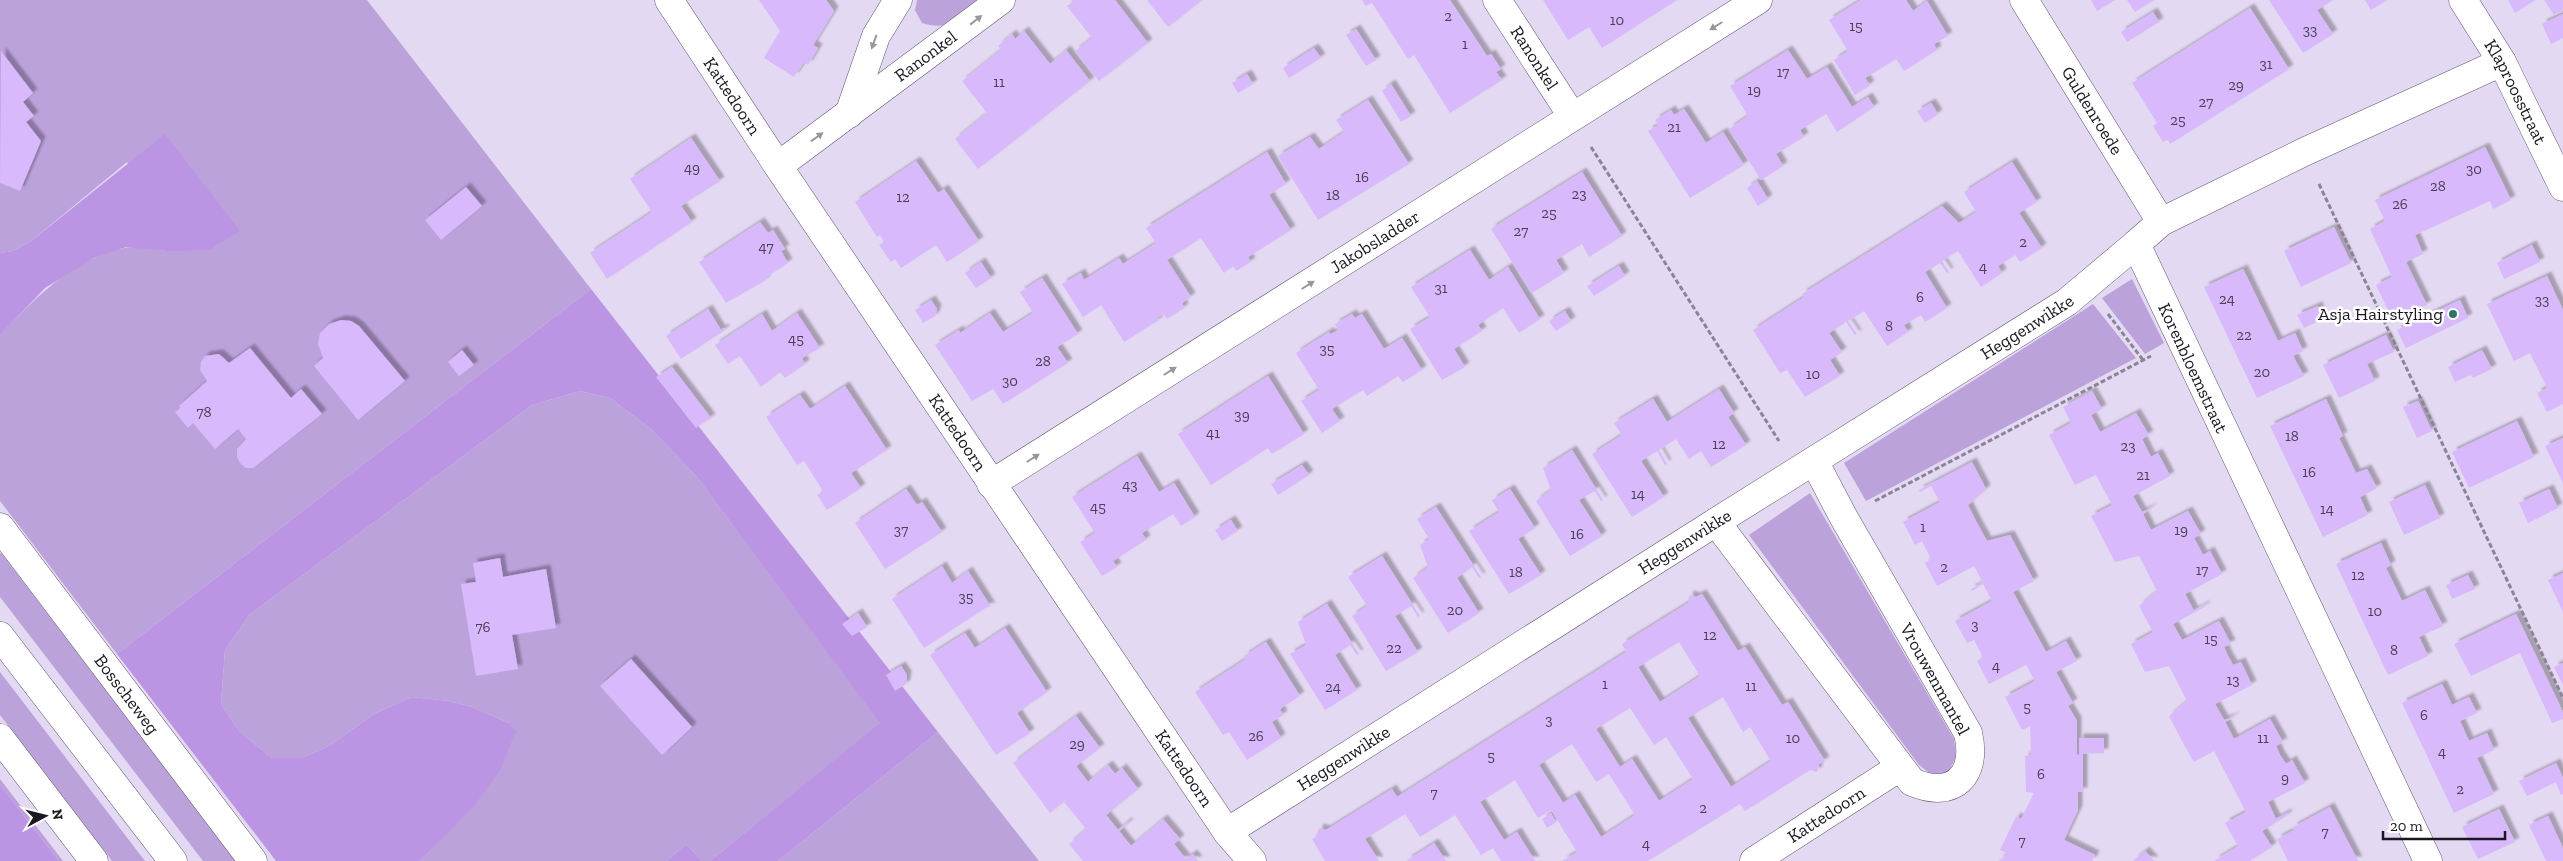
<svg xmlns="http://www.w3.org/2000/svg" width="2563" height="861" font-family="'Zilla Slab',serif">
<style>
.green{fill:#bca2db}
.forest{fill:#bb95e4}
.building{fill:#d8b9fb;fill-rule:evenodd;filter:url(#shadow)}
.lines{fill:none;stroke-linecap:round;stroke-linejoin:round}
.street-casing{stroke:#61586d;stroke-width:29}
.secondary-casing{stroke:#61586d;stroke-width:29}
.path{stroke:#8b8496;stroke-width:3;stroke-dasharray:5 2.5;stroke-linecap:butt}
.street{stroke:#fff;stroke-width:28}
.secondary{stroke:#fff;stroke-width:28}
.oneway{fill:#98979b}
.poi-dot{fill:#2f746a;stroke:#fff;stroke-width:2}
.labels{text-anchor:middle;stroke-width:5;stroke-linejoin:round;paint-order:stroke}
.number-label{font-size:15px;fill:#4a4057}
.street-label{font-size:18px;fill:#1b1720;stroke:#fff}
.poi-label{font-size:18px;fill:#1b1720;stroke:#fff;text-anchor:end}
</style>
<defs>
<filter id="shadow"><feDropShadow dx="4.5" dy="-4.5" stdDeviation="1" flood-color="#0004"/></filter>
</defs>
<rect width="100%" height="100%" fill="#e4d9f2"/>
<path class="green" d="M0,0H367L591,289L117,654L0,501V335C35,298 73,259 124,248C137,245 154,250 167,251L127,162L30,242L13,251L0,253Z
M917,0H982C961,17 951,32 922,23L915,10Z
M2132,279L2164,343L2145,354L2102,298Z
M2093,304L2136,358L1866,501L1844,463Z
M580,391L610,398L651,429L697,477L881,723L710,861H702L686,844L667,861H420L439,841L509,723L472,707L449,701L412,697L374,714L331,745L302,758H272L239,731L221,704L225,650L249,615L532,405Z
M1810,493L1954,739L1956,757L1949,771L1932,775L1919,765L1749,535Z
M0,553L2,554L236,861H203L0,597Z
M0,672L145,861H112L0,715Z
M938,732L1039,861H778Z
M0,779L63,861H59L0,785Z"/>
<path class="forest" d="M165,134L240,231L209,250L167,251L126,247L94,258L45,288L0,335V253L13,251L30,242Z
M591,289L938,732L778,861H710L880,723L697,477L651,429L610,398L580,391L532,405L249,615L225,650L221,704L239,731L272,758H302L331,745L374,714L412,697L449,701L472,707L509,723L516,731L500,770L474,806L420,861H276L117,654Z
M0,785L59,861H0Z
M686,844L702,861H667Z"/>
<path class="building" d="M759,0H826L834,11L813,45L818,48L808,65L804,62L794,77L764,58L780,31Z
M1075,0H1115L1148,43L1099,81L1075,51L1092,38L1067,6Z
M1147,0H1202L1168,27Z
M1362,0H1450L1487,56L1491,54L1501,69L1496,72L1502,80L1450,113L1414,55L1408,59L1372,3L1366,6Z
M1543,0H1677L1602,48L1589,27L1568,40Z
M1861,0H1906L1913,11L1927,1L1948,36L1934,44L1937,50L1904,71L1896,59L1865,78L1870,85L1855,95L1834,60L1848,51L1829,20Z
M2091,0H2115L2097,11Z
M2127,0H2154L2135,12Z
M2269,0H2333L2317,10L2333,34L2303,53Z
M2365,0H2387L2371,10Z
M2508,0H2535L2515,13Z
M2544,0H2563V10L2554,15Z
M2250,8L2289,69L2170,144L2168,140L2163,142L2153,126L2157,123L2132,83Z
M2153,12L2159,22L2127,42L2121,32Z
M2563,14V38L2551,44L2542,24Z
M1356,29L1376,60L1366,66L1346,35Z
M1024,31L1050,64L1066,50L1090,81L978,169L955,139L987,113L962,81L1001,50L998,46L1012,34L1015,39Z
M1314,48L1321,58L1289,78L1283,68Z
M1788,50L1807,79L1827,67L1852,107L1868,97L1874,107L1837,132L1826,114L1800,130L1804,137L1776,154L1783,166L1761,180L1729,129L1748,116L1730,86Z
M1,51L33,93L23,102L34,116L26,122L41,141L20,191L0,183Z
M1247,74L1253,84L1238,93L1232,83Z
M1391,84L1411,116L1401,122L1382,91Z
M1368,100L1409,164L1318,220L1278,156L1310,137L1319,149L1344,132L1336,120Z
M1931,103L1938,114L1925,123L1917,111Z
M1684,109L1706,143L1723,132L1744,165L1690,198L1648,131L1658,125L1655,120L1671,110L1674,115Z
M691,138L720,181L681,206L692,222L607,279L590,253L652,212L630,179Z
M2485,147L2511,200L2493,209L2490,201L2415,235L2423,254L2406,262L2427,305L2393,321L2376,285L2392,277L2370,229L2385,221L2375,200Z
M1267,152L1286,184L1269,195L1291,230L1248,257L1251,262L1236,271L1233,266L1224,273L1201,238L1167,260L1191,297L1182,303L1184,308L1167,319L1164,314L1157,318L1159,320L1124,342L1101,305L1083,317L1062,284L1081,273L1084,280L1119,258L1123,264L1156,243L1146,228Z
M916,161L938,193L944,189L979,241L947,262L936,245L901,268L895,259L891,262L879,245L884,242L880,235L877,237L855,202Z
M2012,162L2037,202L2019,213L2042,248L2020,262L2015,255L2006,261L1998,266L2002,273L1981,287L1958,251L1942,261L1949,272L1947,273L1940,263L1925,272L1947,308L1925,322L1921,315L1904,325L1908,332L1887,346L1864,311L1848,321L1857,334L1855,335L1846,322L1829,333L1842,352L1830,360L1840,376L1805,397L1787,370L1780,373L1753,330L1804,297L1802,294L1942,206L1959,223L1976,212L1964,192Z
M1582,172L1622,236L1589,257L1582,244L1556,260L1564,273L1532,293L1491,229Z
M1757,181L1768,199L1758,206L1747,188Z
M466,187L482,206L441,240L425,220Z
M760,222L768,233L773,230L785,249L781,251L788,263L765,278L766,280L726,303L699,262Z
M2334,227L2351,263L2301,287L2284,251Z
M2532,245L2540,262L2504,279L2497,263Z
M1470,250L1489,280L1508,267L1540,319L1519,333L1503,308L1478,325L1482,331L1454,349L1465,367L1442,380L1410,329L1430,317L1411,287Z
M981,262L991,278L976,288L965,273Z
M1619,266L1625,276L1594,296L1587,286Z
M2243,269L2278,341L2295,333L2303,351L2293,356L2304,376L2257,398L2204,287Z
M2547,276L2563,310V404L2547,412L2537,393L2547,388L2530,353L2514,361L2487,304Z
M1042,278L1078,334L1057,347L1068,363L1003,404L993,389L972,401L935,345L959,330L960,333L990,313L1003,332L1033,313L1020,292Z
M931,300L937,309L935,316L923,323L915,310Z
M2460,300L2468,318L2406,348L2397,330Z
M2318,306L2323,319L2304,328L2297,315Z
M708,309L721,330L724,328L725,330L681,359L666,336Z
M1565,311L1571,321L1556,331L1549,321Z
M797,313L820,348L802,358L805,364L785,378L780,372L761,387L740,356L728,364L715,345L762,314L772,331Z
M1352,314L1355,318L1362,314L1384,349L1402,338L1422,370L1403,382L1398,376L1367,396L1363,390L1332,409L1340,421L1322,433L1301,401L1319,390L1296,353L1329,332L1331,334L1338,330L1335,324Z
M341,320L351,321L359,326L405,381L358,420L314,366L323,358L318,344L320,333L329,324Z
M2386,335L2394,352L2367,364L2375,381L2339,398L2323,365Z
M250,348L291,398L301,389L322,414L253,468H246L240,463L237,457V449L246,439L238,429L215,449L193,423L188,428L175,412L180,408L179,406L207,381L200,370L201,362L205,356L219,354L229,363Z
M462,350L474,365L459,376L448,362Z
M2482,350L2492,369L2473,378L2471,375L2455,382L2448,367Z
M672,367L711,418L696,428L656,377Z
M1268,376L1304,434L1272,454L1268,448L1211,485L1178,434Z
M845,386L887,450L851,473L861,488L827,510L817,495L823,491L804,461L797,465L766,417L800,395L810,409Z
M1719,389L1734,413L1728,417L1746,445L1711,467L1701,451L1689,459L1676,439L1659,450L1667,464L1665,465L1657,451L1641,461L1664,497L1632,517L1592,454L1622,435L1614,423L1653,399L1667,422Z
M2092,391L2102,409L2091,415L2100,432L2136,413L2149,435L2142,439L2151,457L2158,453L2170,476L2133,496L2142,512L2154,507L2143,514L2151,530L2188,511L2201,534L2194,538L2203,555L2210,551L2222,574L2185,594L2194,611L2205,605L2206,606L2173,624L2182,640L2219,621L2231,644L2224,647L2228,656L2233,665L2241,662L2252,685L2215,704L2224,720L2237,716L2225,722L2234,739L2270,719L2283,742L2276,746L2280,755L2286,764L2292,760L2305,783L2268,802L2276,819L2287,813L2288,815L2262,831L2272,847L2250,861H2214L2238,846L2225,823L2246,812L2214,751L2194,762L2183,743L2169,716L2187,701L2169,666L2145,672L2131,644L2153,632L2139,606L2157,591L2139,556L2115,562L2091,516L2112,505L2096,475L2075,485L2049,435L2071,423L2063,407Z
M2326,399L2343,436L2339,438L2356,473L2367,469L2377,488L2360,497L2368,515L2323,537L2270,426Z
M2418,401L2432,431L2417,438L2403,407Z
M2517,421L2534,457L2469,488L2452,452Z
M2563,438V483L2545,446Z
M1572,450L1603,500L1601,501L1595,491L1579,500L1602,536L1570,556L1536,501L1551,490L1543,468Z
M1137,456L1159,492L1174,483L1195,517L1181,526L1173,514L1142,533L1146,540L1113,561L1117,567L1102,576L1080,542L1095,533L1072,497Z
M1972,462L1986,489L1968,505L1977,523L1987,541L2010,535L2034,581L2013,592L2046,652L2066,641L2077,661L2056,672L2073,703L2068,706L2077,721V755L2083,754V792H2078V810L2064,840L2095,855L2092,861H1998L2008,854L2000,850L2016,817L2021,819L2034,793L2026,792L2025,756L2031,755L2030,726L2022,730L2005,697L2035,681L2026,665L1989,684L1977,661L1983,657L1974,640L1967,643L1955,621L1992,601L1983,584L1972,591L1971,589L1983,583L1974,566L1937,586L1925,563L1931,559L1922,541L1915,545L1903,522L1940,502L1931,486L1920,492L1919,490Z
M1302,465L1309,475L1278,495L1271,484Z
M2425,485L2440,518L2404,535L2389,502Z
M906,489L917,505L922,502L942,532L885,569L855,523Z
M1510,489L1535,528L1518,539L1541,575L1509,594L1469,531L1499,512L1492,500Z
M2549,489L2558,508L2528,523L2519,503Z
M1436,507L1481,577L1479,578L1472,567L1457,578L1479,613L1448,633L1413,578L1428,567L1420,545L1429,539L1417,519Z
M1231,520L1238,531L1222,541L1215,530Z
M2381,543L2391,565L2386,568L2402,601L2425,590L2443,626L2419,637L2428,656L2388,675L2336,564Z
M1382,556L1420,616L1418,617L1411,606L1395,616L1418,652L1386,671L1352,616L1367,606L1348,577Z
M500,558L503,577L546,569L556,628L512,635L518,669L476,676L461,584L476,582L473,563Z
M942,566L952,583L968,571L991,607H987L924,648L892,599Z
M2563,573V612L2548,580Z
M2468,575L2475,589L2452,599L2446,585Z
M1702,594L1738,651L1745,647L1782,705L1788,702L1825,761L1819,764L1817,772L1810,770L1745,811L1740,804L1648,861H1562L1577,852L1551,810L1538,818L1515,780L1480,802L1504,840L1517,832L1535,861H1501L1493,848L1481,855L1455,815L1420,837L1405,814L1365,839L1379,861H1325L1312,839L1317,836L1319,828L1326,830L1392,789L1397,797L1626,652L1622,644L1688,603L1689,595L1696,597ZM1679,642L1700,676L1660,702L1638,667ZM1723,697L1743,732L1750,727L1771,761L1731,787L1688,718ZM1630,708L1654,745L1666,737L1693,779L1659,801L1632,759L1620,767L1596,729ZM1572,744L1596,782L1609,774L1635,815L1601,837L1575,795L1563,803L1539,765Z
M1327,604L1359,654L1357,655L1350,645L1335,655L1357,690L1325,710L1290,654L1306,645L1298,622Z
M858,613L867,627L852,636L842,624Z
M2516,614L2563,712V719L2552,723L2520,653L2471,676L2454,644Z
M1005,628L1047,692L1017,713L1030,733L996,755L930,655L965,633L975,648Z
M1266,642L1300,696L1280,709L1283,715L1272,722L1281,738L1247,760L1229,732L1223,735L1195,692L1246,659L1244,656Z
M631,659L692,727L662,755L600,686Z
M2563,663V685L2554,667Z
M901,666L907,675L906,684L895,691L886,675Z
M2442,684L2452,705L2469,697L2477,713L2460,721L2469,741L2487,733L2494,750L2477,758L2494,794L2454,813L2402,703Z
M1076,716L1100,748L1076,766L1088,782L1108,765L1115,774L1122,768L1138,789L1106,815L1118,830L1127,822L1129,823L1119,831L1131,846L1163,819L1180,839L1174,844L1186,859L1193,854L1198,861H1083L1069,844L1086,829L1064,802L1084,785L1050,813L1013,763Z
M2079,738H2104V753L2079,754Z
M2556,763L2563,778V794L2561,795L2556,782L2527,796L2519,781Z
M2330,807L2358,861H2288L2277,839L2294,830L2293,827Z
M2499,809L2515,842L2478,859L2462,827Z
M1551,813L1556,822L1547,828L1542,819Z
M2548,816L2563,848V861H2546L2529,825Z
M1434,843L1446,861H1406Z
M2145,851L2154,861H2133Z"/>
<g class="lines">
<defs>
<g id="street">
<path id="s1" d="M669,0L778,166L1227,832L1252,861"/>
<path id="s2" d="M1497,0L1572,116"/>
<path id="s3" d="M2024,0L2161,222"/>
<path id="s4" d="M2463,0L2502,62L2563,187"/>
<path d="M849,114L876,36L898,0"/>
<path id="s5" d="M778,166L1001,0"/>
<path id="s6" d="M991,484L1758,0"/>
<path d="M1716,522L1912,782C1954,800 1978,775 1968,733L1844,518L1814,461"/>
<path id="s7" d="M0,527L253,861"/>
<path d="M0,738L94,861"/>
<path id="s8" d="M1227,832L1716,522L2067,302L2136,244"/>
<path id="s9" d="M1754,861L1900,767"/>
<path d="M2428,861L2136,244L2161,222L2304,152L2502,62"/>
</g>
<path id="secondary" d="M0,636L173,861"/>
</defs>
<use href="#street" class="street-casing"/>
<use href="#secondary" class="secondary-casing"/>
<path class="path" d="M1591,147L1779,441
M2319,184L2563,698
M2108,314L2143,360
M1875,501L2151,356"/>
<use href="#street" class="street"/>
<use href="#secondary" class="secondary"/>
</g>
<defs><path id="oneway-solid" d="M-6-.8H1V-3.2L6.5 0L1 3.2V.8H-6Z" transform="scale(1.25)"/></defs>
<g class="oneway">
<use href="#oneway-solid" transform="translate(976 20) rotate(-38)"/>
<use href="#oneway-solid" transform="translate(1716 26) rotate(148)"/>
<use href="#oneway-solid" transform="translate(874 42) rotate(110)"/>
<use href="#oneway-solid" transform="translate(817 137) rotate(-36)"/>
<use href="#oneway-solid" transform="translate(1308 285) rotate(-32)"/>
<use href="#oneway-solid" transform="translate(1170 371) rotate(-32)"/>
<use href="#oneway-solid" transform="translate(1033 458) rotate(-32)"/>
</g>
<circle class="poi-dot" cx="2453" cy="314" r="5"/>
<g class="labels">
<g class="number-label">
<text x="1448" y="21">2</text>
<text x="1617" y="25">10</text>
<text x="1856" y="31">15</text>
<text x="2310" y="35">33</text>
<text x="1465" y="49">1</text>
<text x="2266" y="69">31</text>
<text x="1783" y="77">17</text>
<text x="999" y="87">11</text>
<text x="2236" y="90">29</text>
<text x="1754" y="95">19</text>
<text x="2206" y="107">27</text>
<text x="2178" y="125">25</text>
<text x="1674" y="132">21</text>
<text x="692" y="173">49</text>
<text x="2474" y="174">30</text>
<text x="1362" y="182">16</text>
<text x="2438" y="191">28</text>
<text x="1579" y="199">23</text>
<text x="1333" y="200">18</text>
<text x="903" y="202">12</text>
<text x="2400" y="209">26</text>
<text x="1549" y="218">25</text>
<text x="1521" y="236">27</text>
<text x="2023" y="247">2</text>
<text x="766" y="252">47</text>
<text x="1983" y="272">4</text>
<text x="1441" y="293">31</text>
<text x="1920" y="302">6</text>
<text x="2227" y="304">24</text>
<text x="2542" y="305">33</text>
<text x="1889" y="331">8</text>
<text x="2244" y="340">22</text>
<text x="796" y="344">45</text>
<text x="1327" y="354">35</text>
<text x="1043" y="366">28</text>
<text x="2262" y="377">20</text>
<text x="1813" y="379">10</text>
<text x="1010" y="386">30</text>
<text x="204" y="417">78</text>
<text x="1242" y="420">39</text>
<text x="1213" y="438">41</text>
<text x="2292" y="441">18</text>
<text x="1719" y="449">12</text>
<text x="2128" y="451">23</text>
<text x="2309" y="477">16</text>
<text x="2143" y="480">21</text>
<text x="1130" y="490">43</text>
<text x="1638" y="499">14</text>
<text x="1098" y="512">45</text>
<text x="2327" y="514">14</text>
<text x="1923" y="532">1</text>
<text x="901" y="535">37</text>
<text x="2181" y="535">19</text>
<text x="1577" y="539">16</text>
<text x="1944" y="572">2</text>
<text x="2202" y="575">17</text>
<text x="1516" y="577">18</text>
<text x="2358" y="580">12</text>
<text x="966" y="602">35</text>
<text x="1455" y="615">20</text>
<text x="2375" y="616">10</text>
<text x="1975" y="630">3</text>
<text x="483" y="632">76</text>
<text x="1710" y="640">12</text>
<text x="2211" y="644">15</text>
<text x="1394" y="653">22</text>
<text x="2394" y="655">8</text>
<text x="1996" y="671">4</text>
<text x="2233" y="685">13</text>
<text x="1605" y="689">1</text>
<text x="1751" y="691">11</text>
<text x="1333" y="692">24</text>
<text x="2027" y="712">5</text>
<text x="2424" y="720">6</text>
<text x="1549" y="725">3</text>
<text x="1256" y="741">26</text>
<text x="1793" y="743">10</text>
<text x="2263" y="743">11</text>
<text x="1077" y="749">29</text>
<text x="2442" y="757">4</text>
<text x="1491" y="761">5</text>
<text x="2041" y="779">6</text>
<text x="2285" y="783">9</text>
<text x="2460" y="794">2</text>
<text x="1434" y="798">7</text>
<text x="1703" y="813">2</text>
<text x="2325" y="837">7</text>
<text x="2022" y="846">7</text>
<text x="1646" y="849">4</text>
</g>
<g class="street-label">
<text dy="6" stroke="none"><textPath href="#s5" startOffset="184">Ranonkel</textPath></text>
<text dy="6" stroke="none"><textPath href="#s2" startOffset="69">Ranonkel</textPath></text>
<text dy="6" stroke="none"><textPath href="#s4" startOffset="106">Klaproosstraat</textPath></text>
<text dy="6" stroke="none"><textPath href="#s1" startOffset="115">Kattedoorn</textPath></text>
<text dy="6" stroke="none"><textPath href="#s3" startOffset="130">Guldenroede</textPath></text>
<text dy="6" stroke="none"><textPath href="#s6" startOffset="454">Jakobsladder</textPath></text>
<text dy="6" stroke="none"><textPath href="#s8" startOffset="946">Heggenwikke</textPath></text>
<text transform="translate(2193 368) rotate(65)" y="6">Korenbloemstraat</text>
<text dy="6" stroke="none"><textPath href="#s1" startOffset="520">Kattedoorn</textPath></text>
<text dy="6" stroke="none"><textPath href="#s8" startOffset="542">Heggenwikke</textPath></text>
<text transform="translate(1935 679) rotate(61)" y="6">Vrouwenmantel</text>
<text dy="6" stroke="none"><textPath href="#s7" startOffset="210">Bosscheweg</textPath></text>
<text dy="6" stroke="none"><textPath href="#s8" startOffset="138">Heggenwikke</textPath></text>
<text dy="6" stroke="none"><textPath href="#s1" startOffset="925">Kattedoorn</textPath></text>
<text dy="6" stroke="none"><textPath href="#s9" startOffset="86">Kattedoorn</textPath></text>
</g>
<g class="poi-label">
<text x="2443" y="320">Asja Hairstyling</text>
</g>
</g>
<g transform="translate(45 816) rotate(83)" stroke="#ffffff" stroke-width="4" paint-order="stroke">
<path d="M0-4L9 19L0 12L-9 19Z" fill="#1b1720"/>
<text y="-8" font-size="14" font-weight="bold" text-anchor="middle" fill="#1b1720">N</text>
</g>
<path d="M2383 831v8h122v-8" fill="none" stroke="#1b1720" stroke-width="2.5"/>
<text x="2390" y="831" font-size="15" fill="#1b1720" stroke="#ffffff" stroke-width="4" paint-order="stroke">20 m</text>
</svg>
